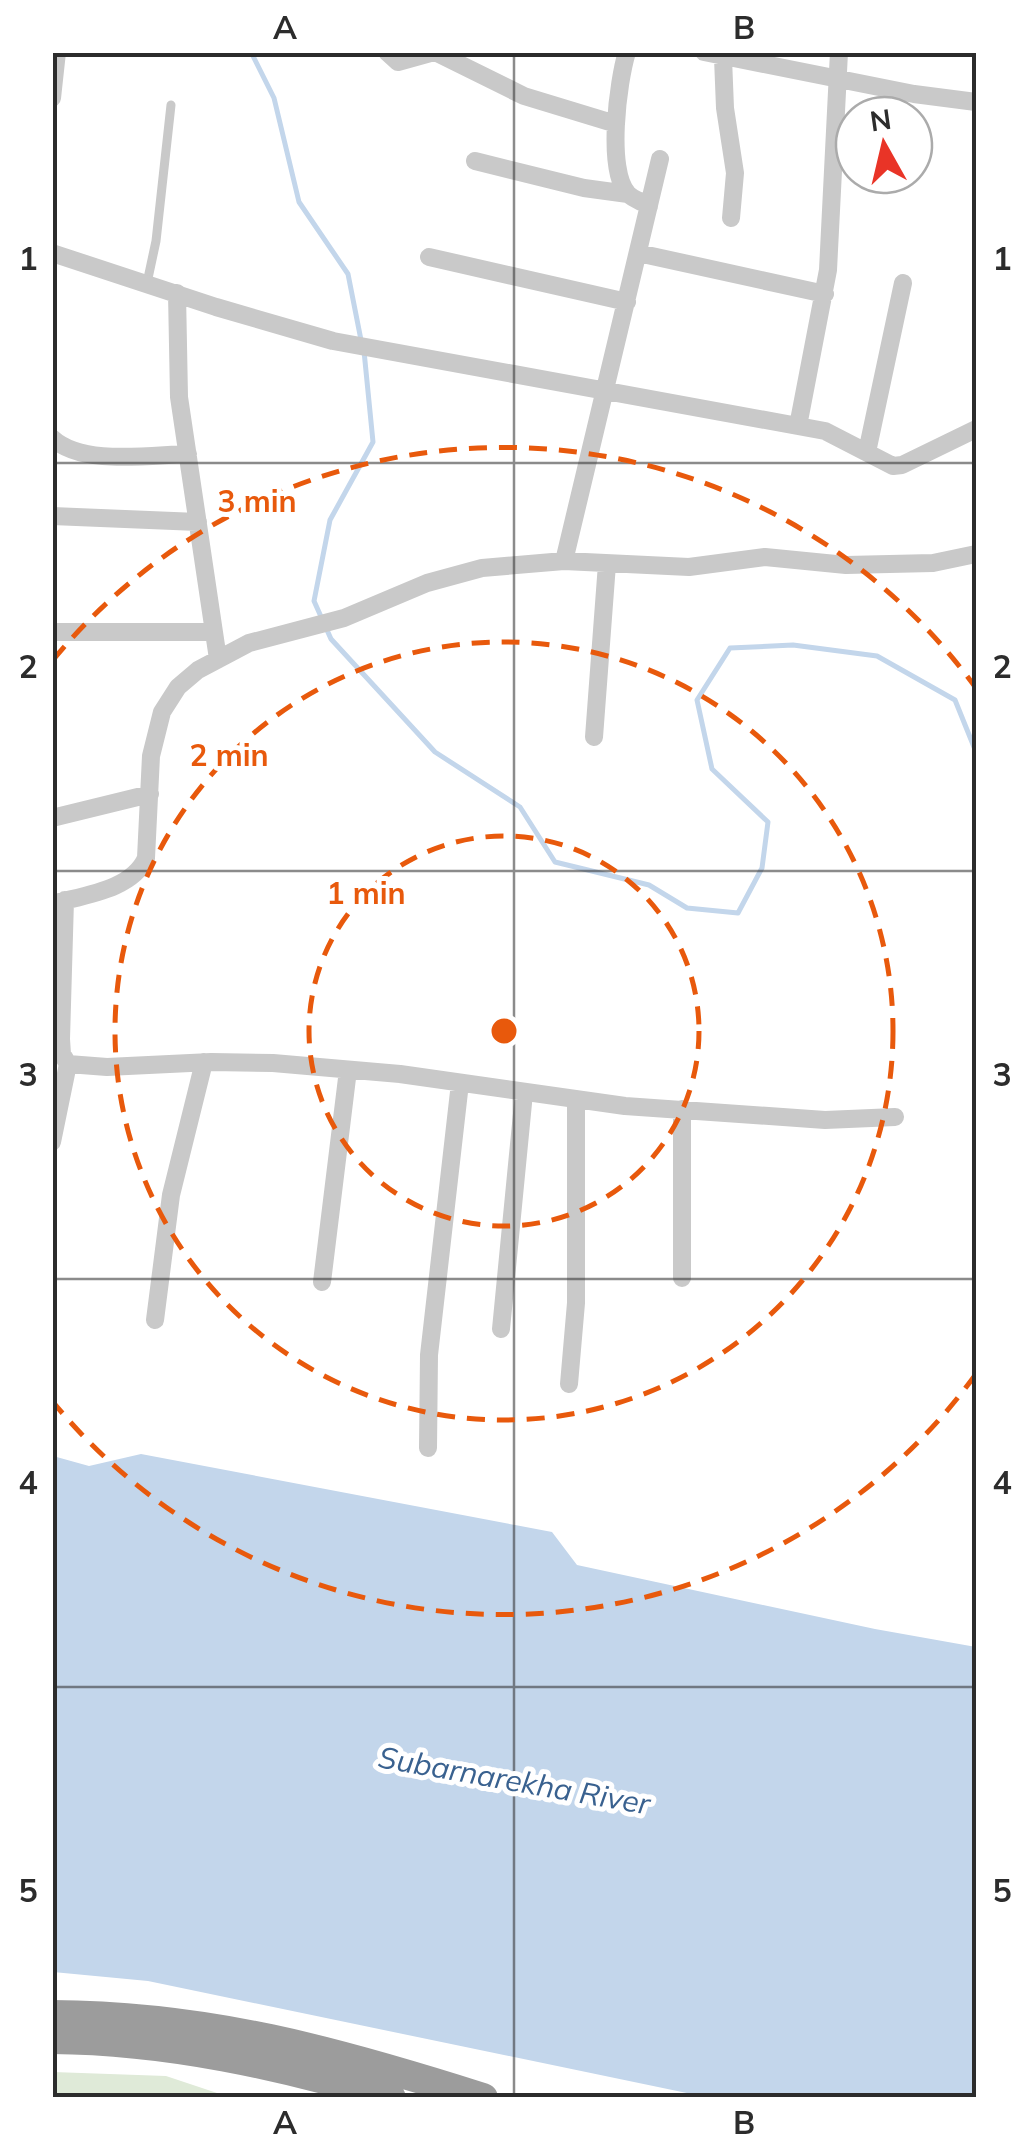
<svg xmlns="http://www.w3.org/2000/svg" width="1029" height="2150" font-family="Mulish,sans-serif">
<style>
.green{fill:#dfead8}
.water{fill:#c3d6eb}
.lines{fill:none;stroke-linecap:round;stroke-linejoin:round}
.stream{stroke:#c3d6eb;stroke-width:5}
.service{stroke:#c9c9c9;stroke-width:9}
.minor{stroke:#c9c9c9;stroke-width:18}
.trunk{stroke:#9c9c9c;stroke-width:30}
.grid{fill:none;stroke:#2c2c2c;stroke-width:2.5;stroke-opacity:0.55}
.ring{fill:none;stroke:#e8590c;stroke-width:5;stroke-dasharray:18 12}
.labels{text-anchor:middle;stroke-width:10;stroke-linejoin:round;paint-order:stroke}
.water-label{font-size:30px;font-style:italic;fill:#39618f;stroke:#fff}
.centre{fill:#e8590c;stroke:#fff;stroke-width:5}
.ring-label{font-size:30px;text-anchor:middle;font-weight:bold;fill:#e8590c;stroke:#fff;stroke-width:10;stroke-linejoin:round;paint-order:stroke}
.neatline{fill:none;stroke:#2c2c2c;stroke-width:4}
.grid-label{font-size:32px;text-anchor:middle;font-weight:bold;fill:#2c2c2c}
</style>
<rect width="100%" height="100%" fill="#fff"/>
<path class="green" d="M53,2072L166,2076L229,2097H53Z"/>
<path class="water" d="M141,1454L552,1532L577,1565L875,1629L976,1647V2097H706L148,1981L53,1972V1456L89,1466Z"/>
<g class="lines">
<path class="stream" d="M251,52L274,98L299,202L348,274L361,340
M364,351L373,442L330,520L314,601L331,639L435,752L520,807L555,862L649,885L687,908L738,913L762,868L768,822L712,769L697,700L730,648L793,645L877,656L955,700L976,752"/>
<path class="service" d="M147,283L156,241L171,105"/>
<path class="minor" d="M387,52L398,62L434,52
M435,52L524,96L616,124
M627,52C618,81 606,171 628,194C633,199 643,202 649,206
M704,52L914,94L976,102
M723,58L725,108L735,173L731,218
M52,98L57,52
M475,161L584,188L628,194
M52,253L216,307L333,341L825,431L893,466L902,465L976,429
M638,253L825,294
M429,257L627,302
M177,293L179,397L218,659
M798,426L828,270L839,52
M52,438C82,466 149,455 188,454
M867,452L903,283
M52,516L198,522
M564,561L660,159
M52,632H214
M594,737L607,564
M52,818L150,794
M65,900L61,1039L62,1054L68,1064L107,1067L211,1062L273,1063L400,1074L625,1106L825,1120L895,1117
M52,904C84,895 132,890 146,858L151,756L162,712L178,687L198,670L249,643L344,618L427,583L482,568L564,561L689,567L765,557L846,565L933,563L976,554
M52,1142L68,1064
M682,1278V1109
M322,1282L348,1070
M155,1320L171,1195L204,1062
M501,1329L524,1093
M569,1384L576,1303V1100
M428,1448L429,1355L460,1083"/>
<path class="trunk" d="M52,2015C209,2016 335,2051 483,2098
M52,2039C168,2040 281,2065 391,2098"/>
</g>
<path class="grid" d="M514,52V2098M52,463H976M52,871H976M52,1279H976M52,1687H976"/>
<g class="ring">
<circle cx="504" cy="1031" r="195"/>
<circle cx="504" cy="1031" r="389"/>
<path d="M976 1374A584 584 0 0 1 53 1402M53 660A584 584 0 0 1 976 688"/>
</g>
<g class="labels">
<g class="water-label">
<text transform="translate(514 1781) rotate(10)" y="10">Subarnarekha River</text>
</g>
</g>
<circle cx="504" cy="1031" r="15" class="centre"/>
<g class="ring-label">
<text x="257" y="512">3 min</text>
<text x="229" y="766">2 min</text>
<text x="366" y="904">1 min</text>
</g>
<rect width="1029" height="2150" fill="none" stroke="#ffffff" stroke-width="110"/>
<g transform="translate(884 145) rotate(352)"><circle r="48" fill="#ffffff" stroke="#ababab" stroke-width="2.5"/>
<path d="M0-8L18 38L0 25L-18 38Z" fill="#e93427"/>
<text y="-15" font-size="28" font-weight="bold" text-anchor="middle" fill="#2c2c2c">N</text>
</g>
<rect x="55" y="55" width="919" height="2040" class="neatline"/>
<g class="grid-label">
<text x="285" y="39">A</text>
<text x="744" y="39">B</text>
<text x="28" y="270">1</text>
<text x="1002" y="270">1</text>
<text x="28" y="678">2</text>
<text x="1002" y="678">2</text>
<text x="28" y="1086">3</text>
<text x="1002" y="1086">3</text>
<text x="28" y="1494">4</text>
<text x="1002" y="1494">4</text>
<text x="28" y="1902">5</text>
<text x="1002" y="1902">5</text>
<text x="285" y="2134">A</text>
<text x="744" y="2134">B</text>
</g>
</svg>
